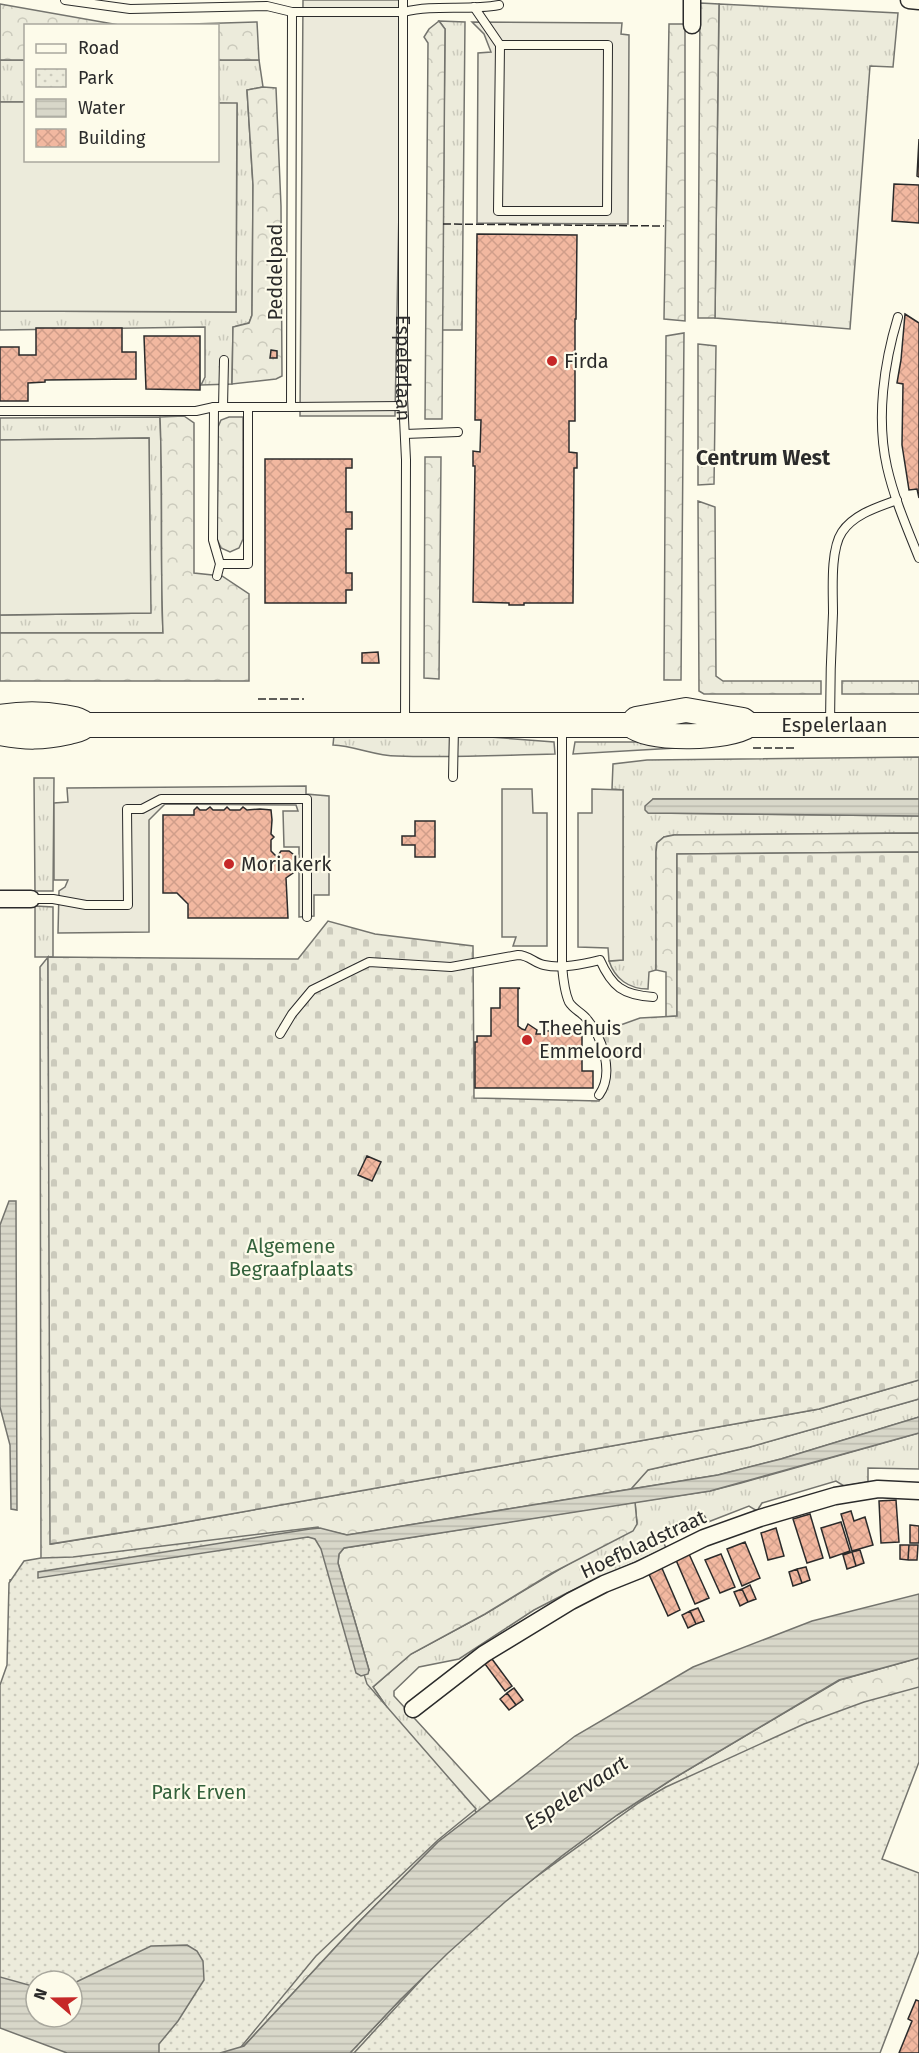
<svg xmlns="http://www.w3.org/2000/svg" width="919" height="2053" font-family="'Fira Sans',sans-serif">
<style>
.grass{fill:url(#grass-tufts);stroke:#74746e;stroke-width:1.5}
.forest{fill:url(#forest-crowns);stroke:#74746e;stroke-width:1.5}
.cemetery{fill:url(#cemetery-stones);stroke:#74746e;stroke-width:1.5}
.park{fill:url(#park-dots);stroke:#74746e;stroke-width:1.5;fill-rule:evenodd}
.pitch{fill:#ecebdb;stroke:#74746e;stroke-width:1.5}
.parking{fill:#eceadb;stroke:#74746e;stroke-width:1.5}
.water{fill:url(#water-rules);stroke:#74746e;stroke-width:1.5}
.building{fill:url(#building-cross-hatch);stroke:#2b2b2b;stroke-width:1.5}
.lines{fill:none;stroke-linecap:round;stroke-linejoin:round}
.lane-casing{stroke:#2b2b2b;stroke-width:10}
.street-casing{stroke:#2b2b2b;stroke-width:19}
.secondary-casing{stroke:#2b2b2b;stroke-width:26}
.lane{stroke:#fdfbea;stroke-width:8}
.street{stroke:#fdfbea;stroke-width:16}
.secondary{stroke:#fdfbea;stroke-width:24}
.fence{stroke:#2b2b2b;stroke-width:1.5;stroke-dasharray:8 3;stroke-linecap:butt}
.poi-dot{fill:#c62828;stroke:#fdfbea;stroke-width:2}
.labels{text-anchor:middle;stroke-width:4.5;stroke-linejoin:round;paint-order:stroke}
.street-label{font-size:20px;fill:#2b2b2b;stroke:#fdfbea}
.poi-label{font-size:20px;fill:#2b2b2b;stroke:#fdfbea;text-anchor:start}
.park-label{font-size:20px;fill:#34623c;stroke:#fdfbea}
.neighbourhood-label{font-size:21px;font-weight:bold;fill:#2b2b2b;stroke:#fdfbea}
.water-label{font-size:21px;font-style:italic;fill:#2b2b2b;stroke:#fdfbea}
</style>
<defs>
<pattern id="grass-tufts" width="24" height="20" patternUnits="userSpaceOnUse" patternTransform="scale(1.5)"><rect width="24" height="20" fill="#ecebdb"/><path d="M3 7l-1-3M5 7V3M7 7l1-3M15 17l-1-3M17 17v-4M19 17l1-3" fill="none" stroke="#cbcabc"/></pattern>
<pattern id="forest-crowns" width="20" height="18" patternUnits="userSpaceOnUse" patternTransform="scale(1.5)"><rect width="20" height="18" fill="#ecebdb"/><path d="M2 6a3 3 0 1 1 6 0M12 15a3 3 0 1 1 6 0" fill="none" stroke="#cbcabc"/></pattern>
<pattern id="cemetery-stones" width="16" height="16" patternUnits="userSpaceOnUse" patternTransform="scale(1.5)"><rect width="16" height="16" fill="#ecebdb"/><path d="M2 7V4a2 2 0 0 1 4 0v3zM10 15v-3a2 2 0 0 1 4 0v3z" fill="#cbcabc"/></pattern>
<pattern id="park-dots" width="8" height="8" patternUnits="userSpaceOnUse" patternTransform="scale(1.5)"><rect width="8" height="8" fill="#ecebdb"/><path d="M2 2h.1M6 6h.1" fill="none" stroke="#cbcabc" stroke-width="1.8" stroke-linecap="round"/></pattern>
<pattern id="water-rules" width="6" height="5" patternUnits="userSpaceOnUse" patternTransform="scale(1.5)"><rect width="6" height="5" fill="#d8d7c9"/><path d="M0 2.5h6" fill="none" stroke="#bab9ad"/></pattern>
<pattern id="building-cross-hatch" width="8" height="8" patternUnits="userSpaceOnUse" patternTransform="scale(1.5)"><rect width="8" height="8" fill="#f2b8a0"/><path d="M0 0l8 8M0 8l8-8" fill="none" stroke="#d09e8a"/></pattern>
</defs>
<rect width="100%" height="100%" fill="#fdfbea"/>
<path class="grass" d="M719,4L898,13L893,67L870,66L850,329L715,318Z
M439,21L465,22L462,330H442L445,29Z
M0,60H25V102H0Z
M218,60H259L263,87L247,90L253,185L252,315L249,323L233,327L232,384L201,385L205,377V327L0,330V311L236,312L237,104L218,103Z
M160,417C163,489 160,561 163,633H0V615L150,613L149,438L0,440V418Z
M334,735H463L554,742L555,754C503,755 450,758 397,756C375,756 355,746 333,745Z
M575,742H678L676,748L573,754Z
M919,757V799H653L649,813L919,816V833L674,835L664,837L657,843L656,852V970L649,972L648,989C629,989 615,979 609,961L623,960V790L612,789L613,764L647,760Z
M34,778H54L53,891H35Z
M35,906L53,907V957H35Z
M919,1399V1417L781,1459L718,1475L631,1489L647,1470L750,1447Z
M919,1433V1469L868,1468V1482L844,1486L836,1481L762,1503L757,1511L749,1506L708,1522L704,1515L660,1535L666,1548L565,1594L534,1610L459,1659L419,1667L394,1691V1696L491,1802L477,1813L407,1737L373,1687L411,1654L485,1614L637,1523L635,1502L710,1491L741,1483Z"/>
<path class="forest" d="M700,3L719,4L715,318H698Z
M0,4L119,25L26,26L25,60H0Z
M439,21L445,29L442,419H425L428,43L424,37L429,29Z
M257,22L259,60H218V26L158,25Z
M669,24H685V321L664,319Z
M263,87L276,88L281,206L282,376L276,379L232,384L233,327L249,323L252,315L253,185L247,90Z
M684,333L681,680H664L666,336Z
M698,344L716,346L714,484L698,485Z
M184,416L194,423V573L222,576L249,594V681H0V633H163C160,561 163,489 160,417Z
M229,417H243V539L239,548L230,552L221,548L217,539L218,427L221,420Z
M425,457H441L439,679L424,678Z
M698,501L715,507L716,676L723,681H821V694H704L699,691Z
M842,681H919V694H842Z
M919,833V852L677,854V1016L666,1017V972L656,970V852L657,843L664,837L674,835Z
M48,957L51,1544L169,1525L819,1409L919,1380V1399L750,1447L648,1470L631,1489L347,1535L320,1529L41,1571L40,967Z
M635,1502L637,1524L633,1531L552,1573L485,1614L411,1654L373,1687L407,1737L477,1813L438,1842L357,1924L244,2046L240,2048L11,1606L10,1580L37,1576L369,1670L338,1563L339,1554L344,1548Z
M919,1658V1697L384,2053H350L400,2000L448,1953L505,1902L563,1855L617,1815L671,1780L840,1680Z"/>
<path class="cemetery" d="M919,852V1380L819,1409L169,1525L50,1544L48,957L298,959L328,921L375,934L473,946L474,1098L599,1101C614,1076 611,1059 601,1032L640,1018L677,1016V854Z"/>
<path class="park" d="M318,1527L367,1684L476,1809L438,1840L316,1956L236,2053H80L0,2023V1685L7,1665L9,1583L24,1561L41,1558L73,1557ZM36,1981H72V2017H36Z
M919,1687V1762L882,1859L919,1873V1951L880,2053H354L476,1920L640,1802L666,1787L804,1724L864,1702Z"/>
<path class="pitch" d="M0,102H25L26,160H218V103H237L236,312L0,311Z
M149,438L151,613L0,615V440Z"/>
<path class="parking" d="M303,0H403L395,416H300Z
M472,22L622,23L621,34L629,35L628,224L477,223L478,53L491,52L484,34Z
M306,786V794L329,796V895H314V916L299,917V847H284L283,811H298L296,805L165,804L149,820V932L58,933L59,891L65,887L68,880H54V803L68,802L67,788Z
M502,789H532L533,813H547V946H513L516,937H502Z
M592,789L623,790V960L609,961L608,948L578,947V813H592Z"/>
<path class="water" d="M653,799H919V816L648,813L645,810V806Z
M9,1201H16L17,1510L11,1509L10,1445L0,1407V1225Z
M919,1417V1433L710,1491L344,1548L339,1554L338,1563L369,1670L368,1674L361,1676L356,1673L321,1549L315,1539L308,1537L38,1578V1572L310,1529L320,1528L347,1535L718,1475L781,1459Z
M919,1594V1658L839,1680L671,1780L617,1815L563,1855L505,1902L448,1953L400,2000L350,2053H220L244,2046L357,1924L438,1842L575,1736L693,1667L812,1621Z
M187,1945L197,1951L203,1961L204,1980L178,2021L159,2044V2053H67L0,2028V1977L36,1987V2017H72V1984L151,1946Z"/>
<path class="building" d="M919,139V177L917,176Z
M894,184L919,185V223L892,221Z
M477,234L577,235L576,319H575V421H569V452L577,453V468H574L573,603H524V605H509V603L473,602L475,466H473V451L480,452L481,420H475Z
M905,314L919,323V498L917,489L909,490L902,445L903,384L897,383L901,360Z
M36,328H122V352H136V379L45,380V382L28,383V401H0V347H19V355H36Z
M144,336H200V390L146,389Z
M271,350L277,351V358H270Z
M265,459H352V468H346V512H352V529H346V573H352V590H346V603H265Z
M378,652L379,663H362V653Z
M197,807L200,810H206L210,807L213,810H224L227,807L230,810H240L243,807L247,810L260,809L271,810L272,820L271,834L274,837L271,840V851L277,857L281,851H289L294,855L295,861L293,873L286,878L288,918H188V904L177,893H163V815H194V810Z
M415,821H435V857H415V845H402V836H415Z
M500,988H520L518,989V1026L522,1029L525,1030L528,1024L537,1030L536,1034H544V1031H582V1071H593V1088H475V1042H477V1036H491V1008H500Z
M367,1156L381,1162L372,1181L358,1175Z
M896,1500L899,1542L881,1543L879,1501Z
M851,1511L854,1521L865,1517L873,1545L852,1551L841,1514Z
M810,1514L823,1558L807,1563L793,1519Z
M841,1522L850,1551L830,1558L821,1528Z
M910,1525L919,1526V1543H910Z
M776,1528L784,1556L768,1560L761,1533Z
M745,1542L760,1578L742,1586L727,1549Z
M900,1545H909L908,1560L900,1559Z
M909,1545H918L917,1560H908Z
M860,1550L864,1563L856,1566L852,1552Z
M852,1552L856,1566L847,1569L843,1555Z
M689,1554L709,1598L695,1604L676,1560Z
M721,1554L735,1587L720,1593L705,1560Z
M661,1566L680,1610L668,1616L648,1572Z
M806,1567L810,1580L802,1583L797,1569Z
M797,1569L802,1583L793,1586L789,1572Z
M750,1585L756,1599L748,1602L742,1589Z
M742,1589L748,1602L740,1606L734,1592Z
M698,1608L704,1621L696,1624L690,1611Z
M690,1611L696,1624L688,1628L682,1615Z
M492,1659L512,1686L505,1691L485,1664Z
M514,1688L523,1700L516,1705L507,1693Z
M507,1693L516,1705L509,1710L500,1699Z
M916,2000L919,2001V2053H899L912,2021L908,2019Z"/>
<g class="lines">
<defs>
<g id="lane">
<path d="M65,0L130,9L267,6L292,12"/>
<path id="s1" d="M403,0V398L406,460L405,724"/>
<path d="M474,7L500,45L498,211H607L608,45H500"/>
<path d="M898,317C884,363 876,418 887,467C894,498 907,528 919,558"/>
<path d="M223,407L224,360"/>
<path d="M291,407L403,406"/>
<path d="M0,411H196L214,407"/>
<path d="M405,434L458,432"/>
<path d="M220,564H248V407"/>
<path d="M217,576L220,564L213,540L214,407H291L292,12H404C435,4 467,11 499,5"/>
<path d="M830,724C830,687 831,650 833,613C833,591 830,550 842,532C854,514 878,507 897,500"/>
<path d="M562,726V965C563,977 564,991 569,1002C573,1009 581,1012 586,1018C602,1036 615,1073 599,1095"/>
<path d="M453,777L454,727"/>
<path d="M31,899H53L86,905H128L127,809H142L161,799H307V917"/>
<path d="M280,1034L292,1014L312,990L369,962L451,967L518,955C529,955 534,963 544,965C562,969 583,964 600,960C612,987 623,995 653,997"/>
</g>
<path id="street" d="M692,0V25
M909,0L919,1
M0,899H31
M413,1709L484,1654L571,1601L604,1584L639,1570L704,1538L760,1518L835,1496L878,1489L919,1491"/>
<g id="secondary">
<path id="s2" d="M0,717C23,713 41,713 64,717C73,719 80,719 86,725H631C650,741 729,739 749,725H919"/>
<path d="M631,725L636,719L686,710L743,720L747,723"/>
<path d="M0,733C26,738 42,738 69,732C76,730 81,730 86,725"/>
</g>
</defs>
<use href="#lane" class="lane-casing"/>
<use href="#street" class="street-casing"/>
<use href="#secondary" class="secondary-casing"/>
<use href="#lane" class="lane"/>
<use href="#street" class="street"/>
<use href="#secondary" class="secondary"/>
<path class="fence" d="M443,224L664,226
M258,699H304
M753,748H795"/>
</g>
<g class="poi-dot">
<circle cx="552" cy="361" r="6"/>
<circle cx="229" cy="864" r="6"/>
<circle cx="527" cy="1040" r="6"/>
</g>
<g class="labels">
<g class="street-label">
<text transform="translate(275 272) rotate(-90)" y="7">Peddelpad</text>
<text dy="7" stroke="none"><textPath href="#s1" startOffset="368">Espelerlaan</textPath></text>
<text dy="7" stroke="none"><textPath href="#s2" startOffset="840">Espelerlaan</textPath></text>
<text transform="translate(643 1544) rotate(-25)" y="7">Hoefbladstraat</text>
</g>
<g class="poi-label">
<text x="564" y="368">Firda</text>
<text x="241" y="871">Moriakerk</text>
<text x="539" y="1035">Theehuis<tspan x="539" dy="23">Emmeloord</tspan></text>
</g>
<g class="park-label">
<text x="291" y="1253">Algemene<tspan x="291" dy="23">Begraafplaats</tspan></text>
<text x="199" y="1799">Park Erven</text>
</g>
<g class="neighbourhood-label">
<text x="763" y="465">Centrum West</text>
</g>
<g class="water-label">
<text transform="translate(576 1793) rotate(-33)" y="7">Espelervaart</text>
</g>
</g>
<rect x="24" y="24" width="195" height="138" fill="#fdfbea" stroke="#a9a89e" stroke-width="1.5"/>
<rect x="36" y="44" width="30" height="9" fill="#fdfbea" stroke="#a9a89e" stroke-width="1.5"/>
<text x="78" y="54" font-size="18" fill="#2b2b2b">Road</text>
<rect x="36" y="69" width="30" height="18" fill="url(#park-dots)" stroke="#a9a89e" stroke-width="1.5"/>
<text x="78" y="84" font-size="18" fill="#2b2b2b">Park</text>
<rect x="36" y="99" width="30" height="18" fill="url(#water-rules)" stroke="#a9a89e" stroke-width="1.5"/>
<text x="78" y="114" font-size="18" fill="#2b2b2b">Water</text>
<rect x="36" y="129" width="30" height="18" fill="url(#building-cross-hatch)" stroke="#a9a89e" stroke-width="1.5"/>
<text x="78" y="144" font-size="18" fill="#2b2b2b">Building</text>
<g transform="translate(54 1999) rotate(290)"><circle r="28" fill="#fdfbea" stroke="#a9a89e" stroke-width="1.5"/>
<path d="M0-4.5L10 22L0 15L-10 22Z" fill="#c62828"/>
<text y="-9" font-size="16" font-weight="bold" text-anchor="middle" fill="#2b2b2b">N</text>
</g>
</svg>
